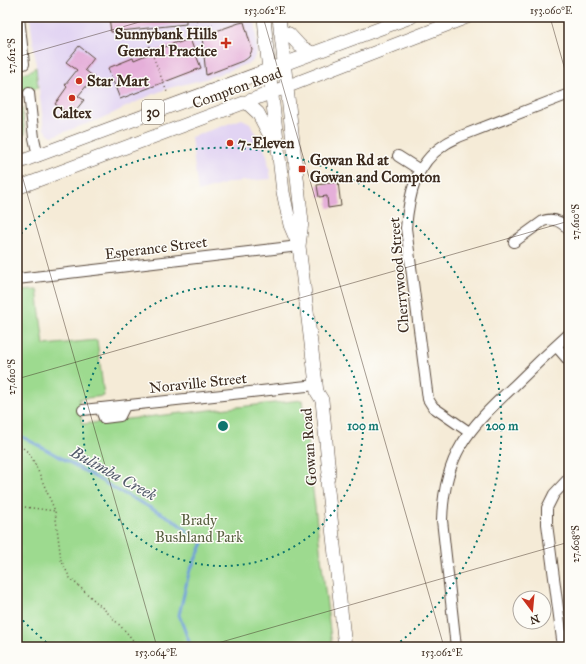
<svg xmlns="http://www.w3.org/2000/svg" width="586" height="664" font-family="'IM FELL Great Primer',serif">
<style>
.built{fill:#e2d4f3}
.green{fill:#9dda8f;stroke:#6c8256}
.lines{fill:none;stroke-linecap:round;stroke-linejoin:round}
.stream{stroke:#6f9fd9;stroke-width:3}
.building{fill:#e5afd9}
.minor-casing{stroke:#57473a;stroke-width:12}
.major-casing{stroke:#57473a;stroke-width:14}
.path{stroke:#57473a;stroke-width:1.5;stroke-dasharray:1 3;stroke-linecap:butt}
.minor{stroke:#fff;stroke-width:10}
.major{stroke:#fff;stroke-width:13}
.ticks{fill:none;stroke:#3b2a1e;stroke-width:1;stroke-opacity:0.45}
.ring{fill:none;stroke:#0f766e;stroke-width:2;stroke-dasharray:2 4}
.poi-dot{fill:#c8321e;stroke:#fdfcf7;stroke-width:1.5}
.labels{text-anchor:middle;stroke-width:3;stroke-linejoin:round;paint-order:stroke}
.shield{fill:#fdfcf7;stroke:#75695f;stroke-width:1}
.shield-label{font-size:14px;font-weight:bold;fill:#3b2a1e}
.poi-label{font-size:15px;font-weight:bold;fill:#3b2a1e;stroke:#fdfcf7;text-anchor:start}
.street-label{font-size:15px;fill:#3b2a1e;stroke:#fdfcf7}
.park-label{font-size:15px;fill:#585f40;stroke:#fdfcf7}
.water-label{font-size:16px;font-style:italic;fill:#505969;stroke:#fdfcf7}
.centre{fill:#0f766e;stroke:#fdfcf7;stroke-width:2}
.ring-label{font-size:12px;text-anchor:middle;font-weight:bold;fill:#0f766e;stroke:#fdfcf7;stroke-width:3;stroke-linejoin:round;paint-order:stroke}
.neatline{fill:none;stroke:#3b2a1e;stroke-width:1.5}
.ticks-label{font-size:10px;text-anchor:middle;fill:#3b2a1e}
</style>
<rect width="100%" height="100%" fill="#fdfcf7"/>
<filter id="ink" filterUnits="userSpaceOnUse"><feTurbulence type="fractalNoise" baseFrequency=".025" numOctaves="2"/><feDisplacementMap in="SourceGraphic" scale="8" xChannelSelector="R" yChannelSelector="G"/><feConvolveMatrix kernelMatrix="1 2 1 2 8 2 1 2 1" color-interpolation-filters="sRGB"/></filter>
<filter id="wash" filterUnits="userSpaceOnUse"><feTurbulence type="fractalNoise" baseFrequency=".012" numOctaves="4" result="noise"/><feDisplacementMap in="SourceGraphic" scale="16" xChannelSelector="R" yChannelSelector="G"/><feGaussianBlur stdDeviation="0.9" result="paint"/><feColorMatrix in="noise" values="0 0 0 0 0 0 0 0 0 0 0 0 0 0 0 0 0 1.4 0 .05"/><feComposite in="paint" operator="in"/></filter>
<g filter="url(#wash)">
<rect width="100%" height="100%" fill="#f5ebd7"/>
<path class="built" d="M30,17H255L257,52L252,62L205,79L169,88L151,95L105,117L53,136L48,134L44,129Z
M242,119L250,123L267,155L271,179L231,182L198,192L191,137Z"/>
<path class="green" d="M36,67L38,88L20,92L25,134L17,138V72L27,73Z
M37,289L44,345L97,340L104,396L79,399L82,424L302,400L332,647H17C17,631 19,614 17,598V383L21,382L17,350V290Z"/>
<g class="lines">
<path class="stream" d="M17,434L69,462L117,490L172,519L203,543L189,573L179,615L191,647"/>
</g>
<g id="blocks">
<path class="building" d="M109,17H186V24L111,32Z
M244,22L252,50L249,57L245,60L206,75L202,36L239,23Z
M190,39L201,68L120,99L108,68L133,58L134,60L177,42L178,43Z
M79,46L94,58L85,70L94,77L78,96L84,100L71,116L55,104L67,87L65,85L77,70L66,62Z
M338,182L341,206L328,208L327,196L319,197L317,185Z"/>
</g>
</g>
<g filter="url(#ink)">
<use href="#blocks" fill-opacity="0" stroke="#57473a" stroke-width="1"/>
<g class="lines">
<defs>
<path id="minor" d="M19,17L24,64
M29,93L34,138L38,156
M398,156L420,170
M514,242L543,221C554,217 562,222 569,230
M17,279L299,246
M556,346L569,361
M100,408L104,418L120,416L125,406
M83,410L316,385
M469,432L433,407L428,399L406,228C409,195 415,164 444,145C449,141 455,139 461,136L569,94
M456,647L442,520C444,455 468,429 513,387C531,369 550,351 569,334
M563,647L547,524V508L554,494L569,478"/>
<path id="major" d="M264,17L267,52L283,192L290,225L299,246
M279,17L302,222L299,246L317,392L322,400L329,473L327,481L345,647
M280,31L289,34L300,46L312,53
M246,102L258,113L268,132L276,139
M17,163L411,17
M17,188L286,87L467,17"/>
</defs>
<use href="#minor" class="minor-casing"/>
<use href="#major" class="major-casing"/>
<path class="path" d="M196,26L198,17
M194,31L196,26L206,29L213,24
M149,46L167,92
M17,443L29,453L36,466L55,511L61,560L70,578L107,612L128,634L138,647
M17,506L55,511"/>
<use href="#minor" class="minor"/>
<use href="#major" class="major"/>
</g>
</g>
<path class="ticks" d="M263,17L444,647M550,17L569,84M17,57L157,17M17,158L157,647M17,379L569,221M204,647L569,542"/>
<g class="ring">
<circle cx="223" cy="426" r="140"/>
<path d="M51 646A279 279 0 0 1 17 614M17 238A279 279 0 1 1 395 646"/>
</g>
<g class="poi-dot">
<path d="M224 37h4v4h4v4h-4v4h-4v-4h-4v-4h4z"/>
<circle cx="79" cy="81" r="4"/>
<circle cx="72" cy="98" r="4"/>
<circle cx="230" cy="143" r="4"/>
<rect x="298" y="165" width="8" height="8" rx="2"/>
</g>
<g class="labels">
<rect class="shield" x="142" y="100" width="22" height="24" rx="3"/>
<g class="shield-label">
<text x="153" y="117">30</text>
</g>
<g class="poi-label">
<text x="217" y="39" text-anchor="end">Sunnybank Hills<tspan x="217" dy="17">General Practice</tspan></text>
<text x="87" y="86">Star Mart</text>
<text x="72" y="118" text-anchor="middle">Caltex</text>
<text x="238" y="148">7-Eleven</text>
<text x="310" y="165">Gowan Rd at<tspan x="310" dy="17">Gowan and Compton</tspan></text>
</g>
<g class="street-label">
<text transform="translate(237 88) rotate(-20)" y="5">Compton Road</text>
<text transform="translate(156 248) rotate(-7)" y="5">Esperance Street</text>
<text transform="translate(399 275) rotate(-95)" y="5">Cherrywood Street</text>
<text transform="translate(198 383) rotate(-6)" y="5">Noraville Street</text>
<text transform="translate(309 447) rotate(-94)" y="5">Gowan Road</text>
</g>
<g class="park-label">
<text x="199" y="525">Brady<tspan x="199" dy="17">Bushland Park</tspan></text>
</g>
<g class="water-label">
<text transform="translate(114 473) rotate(29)" y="6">Bulimba Creek</text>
</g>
</g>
<circle cx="223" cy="426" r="6" class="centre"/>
<g class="ring-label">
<text x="363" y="430">100 m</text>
<text x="502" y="430">200 m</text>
</g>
<rect width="586" height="664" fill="none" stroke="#fdfcf7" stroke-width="44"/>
<g transform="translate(532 610) rotate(164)"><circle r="19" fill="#fdfcf7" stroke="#afa8a0"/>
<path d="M0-3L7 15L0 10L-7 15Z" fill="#c8321e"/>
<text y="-6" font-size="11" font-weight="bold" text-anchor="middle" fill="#3b2a1e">N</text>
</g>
<rect x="22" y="22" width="542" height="620" class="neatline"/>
<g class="ticks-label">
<text x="265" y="14">153.062°E</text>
<text x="551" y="14">153.060°E</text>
<text transform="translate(11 56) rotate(-90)" y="4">27.612°S</text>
<text transform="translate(575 222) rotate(-90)" y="4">27.610°S</text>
<text transform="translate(11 377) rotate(-90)" y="4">27.610°S</text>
<text transform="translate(575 544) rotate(-90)" y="4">27.608°S</text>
<text x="156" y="656">153.064°E</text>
<text x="442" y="656">153.062°E</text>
</g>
</svg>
